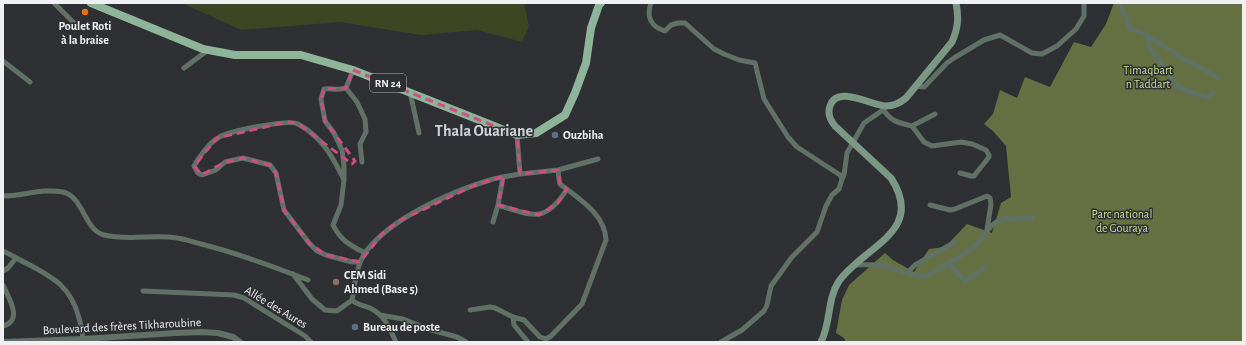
<svg xmlns="http://www.w3.org/2000/svg" width="1246" height="345" font-family="'Alegreya Sans',sans-serif">
<style>
.green{fill:#3d4523}
.forest{fill:#657043}
.lines{fill:none;stroke-linecap:round;stroke-linejoin:round}
.minor{stroke:#607265;stroke-width:5}
.tertiary{stroke:#607265;stroke-width:6}
.secondary{stroke:#7a9883;stroke-width:7}
.primary{stroke:#8eb49a;stroke-width:8}
.marked{fill:none;stroke:#cd4e81;stroke-width:3;stroke-dasharray:8 5;stroke-linejoin:round}
.food-dot{fill:#e8710a;stroke:#2e3033;stroke-width:1.5}
.service-dot{fill:#5c6f8a;stroke:#2e3033;stroke-width:1.5}
.education-dot{fill:#8d6e63;stroke:#2e3033;stroke-width:1.5}
.labels{text-anchor:middle;stroke-width:3;stroke-linejoin:round;paint-order:stroke}
.shield{fill:#2e3033;stroke:#b5b6b9;stroke-width:1}
.shield-label{font-size:11px;font-weight:bold;fill:#eff0f2}
.poi-label{font-size:12px;font-weight:bold;fill:#eff0f2;stroke:#2e3033;text-anchor:start}
.park-label{font-size:12px;fill:#c9dc93;stroke:#2e3033}
.street-label{font-size:12px;fill:#eff0f2;stroke:#2e3033}
.district-label{font-size:16px;font-weight:bold;fill:#cfd2d6;stroke:#2e3033}
</style>
<rect width="100%" height="100%" fill="#2e3033"/>
<path class="green" d="M182,3H524L529,26L522,42L477,30L421,35L340,22L241,30Z"/>
<path class="forest" d="M1114,3H1243V342H846L844,338L836,333L842,300L849,285L885,253L893,260L914,272L929,249L945,247L967,224L992,233L1001,203L1011,197L1006,146L993,131L984,124L993,114L1000,90L1017,98L1025,77L1050,87L1074,42L1091,47L1106,24Z"/>
<g class="lines">
<path class="minor" d="M54,3L77,26
M651,3C646,17 651,27 665,31L671,25L678,23H685L714,49L724,54L739,60L755,63L764,99L788,137L797,147L840,175L842,179L839,189L832,195L826,206L817,232L792,257L771,286L767,305L764,311L742,330L721,342
M1119,3L1127,19L1129,28L1147,35L1184,59L1219,78
M1147,35L1150,49L1178,87L1187,91L1206,97H1209L1213,93
M3,61L30,82
M184,68L208,50
M353,70L346,88C339,91 332,88 324,89L321,99L325,121L334,133L342,150L344,166V180L341,205L333,225C341,241 350,245 365,253
M915,86L924,87L947,63L954,58L984,40L1000,35L1032,53L1042,54L1057,46L1076,29L1084,16V3
M346,88L357,102L365,119L366,132L360,144L362,162
M410,92L419,133
M881,106C890,121 895,122 912,126L924,142L932,146L961,142L972,144L986,150L989,155V157L974,176H971L960,173
M912,126L935,114
M520,174L558,170L598,159
M842,179L844,175L847,153L864,123L883,110
M344,180C333,157 322,137 298,124C289,119 227,131 218,138C209,143 199,157 194,166L198,173L202,175L216,170L225,162L243,158L270,165L276,173L284,210L309,243L317,251L326,255L352,262H360
M3,196C23,196 43,188 63,192C84,197 84,230 104,235C128,241 153,234 177,238C185,239 193,242 201,244C237,253 272,266 308,280
M498,205C533,216 545,224 567,189
M930,205L950,210L955,209L987,196L990,198L991,204L987,230
M493,222L498,205L503,177
M3,251C12,255 19,260 28,264C54,278 71,287 79,318C81,325 84,334 82,342
M948,263L965,281L986,267
M854,265C864,265 874,264 883,266C896,268 914,278 926,276C941,267 965,256 977,244C984,237 988,226 998,221C1007,217 1022,219 1032,218
M3,271L8,268L16,258
M908,272L915,265L955,242
M293,274L312,299L325,310L337,311L352,300C355,285 356,266 365,253C389,219 450,192 490,180C500,177 510,176 520,174L517,135
M3,285C8,297 24,320 3,326
M143,291L234,295L244,298L305,336L311,342
M352,300C358,306 365,305 372,309C385,316 390,329 396,342
M470,310L490,307L495,308L513,317L524,320L540,337L546,339L551,336L582,304L606,240C605,214 579,199 560,184L559,179L558,170
M380,315L403,319L428,329L457,337L466,342
M513,317L514,325L528,342"/>
<path class="tertiary" d="M3,342L83,339L176,333L202,332L218,333L233,337L240,342"/>
<path class="secondary" d="M821,342C831,323 827,299 839,281C864,246 926,232 891,178L835,126C830,120 827,114 830,106C837,84 872,106 886,106C894,106 900,103 906,98L952,42C958,28 959,18 956,3"/>
<path class="primary" d="M91,3L203,49L235,55H301L353,70L517,135L536,133L565,115L575,93L586,63L591,28L599,5L601,3"/>
</g>
<path class="marked" d="M353,70L517,135L520,174L558,170L560,184L567,189L558,203L539,215L498,205L504,176L473,186L399,221L383,233L360,262L326,255L309,243L284,210L276,173L270,165L243,158L225,162L202,175L194,166L217,138L287,122L297,123L352,164L355,161L325,121L321,99L324,89L346,88Z"/>
<circle class="food-dot" cx="85" cy="12" r="4"/>
<g class="service-dot">
<circle cx="555" cy="135" r="4"/>
<circle cx="355" cy="327" r="4"/>
</g>
<circle class="education-dot" cx="336" cy="282" r="4"/>
<g class="labels">
<rect class="shield" x="370" y="74" width="36" height="18" rx="3"/>
<g class="shield-label">
<text x="388" y="87">RN 24</text>
</g>
<g class="poi-label">
<text x="85" y="30" text-anchor="middle">Poulet Roti<tspan x="85" dy="14">à la braise</tspan></text>
<text x="563" y="139">Ouzbiha</text>
<text x="344" y="279">CEM Sidi<tspan x="344" dy="14">Ahmed (Base 5)</tspan></text>
<text x="363" y="331">Bureau de poste</text>
</g>
<g class="park-label">
<text x="1148" y="74">Timaqbart<tspan x="1148" dy="14">n Taddart</tspan></text>
<text x="1122" y="218">Parc national<tspan x="1122" dy="14">de Gouraya</tspan></text>
</g>
<g class="street-label">
<text transform="translate(276 307) rotate(31)" y="4">Allée des Aures</text>
<text transform="translate(122 326) rotate(-3)" y="4">Boulevard des frères Tikharoubine</text>
</g>
<g class="district-label">
<text x="484" y="136">Thala Ouariane</text>
</g>
</g>
<rect width="1246" height="345" fill="none" stroke="#eff0f2" stroke-width="8"/>
</svg>
